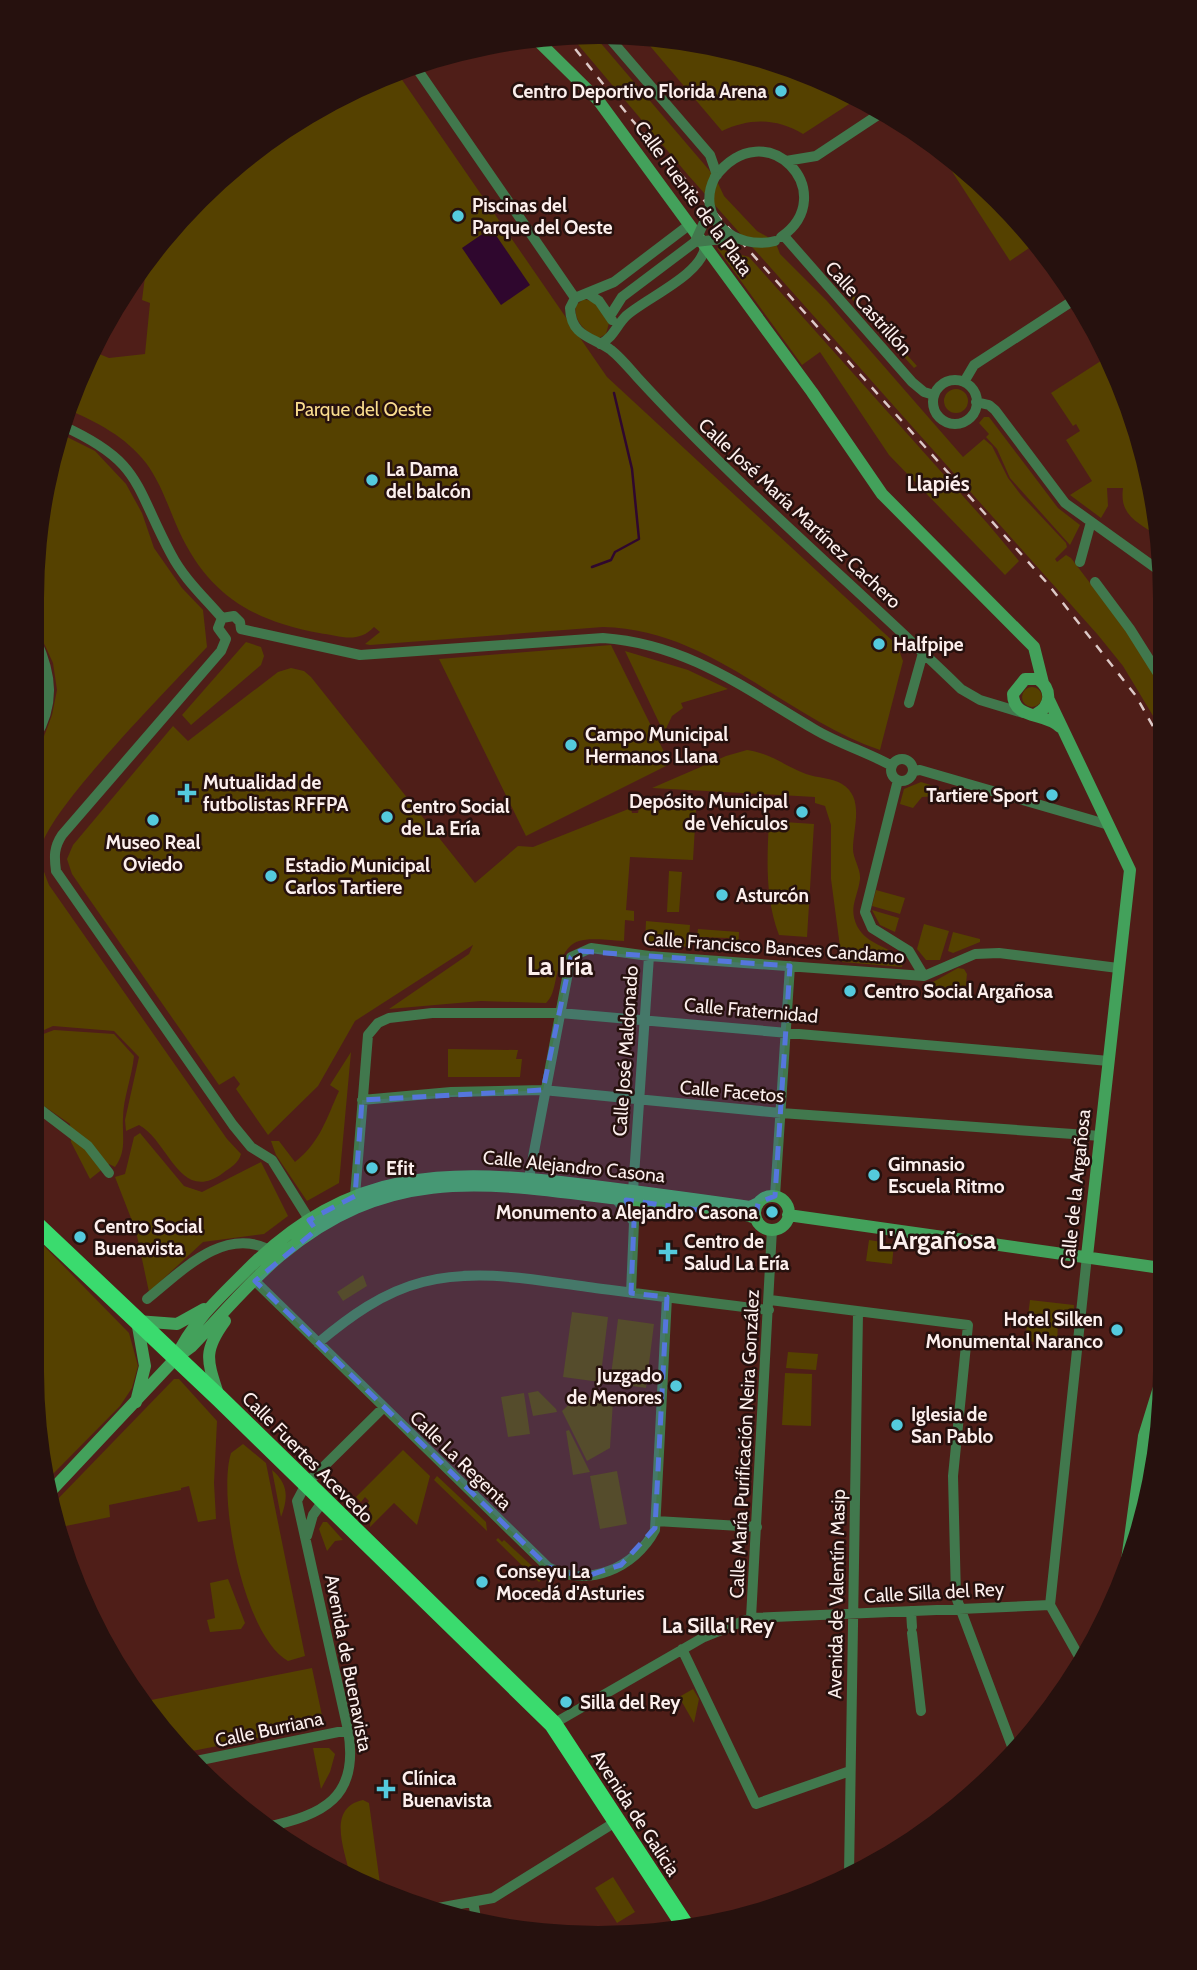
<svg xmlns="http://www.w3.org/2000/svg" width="1197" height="1970" font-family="Cabin,sans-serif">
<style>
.green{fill:#554100}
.water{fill:#2f072e}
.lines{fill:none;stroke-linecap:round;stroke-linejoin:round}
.stream{stroke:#2f072e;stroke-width:2.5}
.street{stroke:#41784d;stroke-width:10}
.secondary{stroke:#43a15b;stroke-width:12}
.highway{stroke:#3adb6e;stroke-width:18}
.rail{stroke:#ddc9c7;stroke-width:2.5;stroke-dasharray:9 9;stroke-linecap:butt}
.street-bridge{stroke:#41784d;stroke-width:10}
.marked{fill:#5576dd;fill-opacity:0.2;stroke:#5576dd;stroke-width:5;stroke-dasharray:14 9;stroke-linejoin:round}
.poi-dot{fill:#54cadd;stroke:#26110e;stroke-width:2.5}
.labels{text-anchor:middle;stroke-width:5;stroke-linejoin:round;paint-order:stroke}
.poi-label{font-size:19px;font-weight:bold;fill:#fcefed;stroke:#26110e;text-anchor:start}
.street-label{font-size:19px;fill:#fcefed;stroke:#26110e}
.park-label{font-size:19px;fill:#f9dc8e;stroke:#26110e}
.neighbourhood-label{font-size:21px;font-weight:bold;fill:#fcefed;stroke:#26110e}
.district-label{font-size:26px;font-weight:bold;fill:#fcefed;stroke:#26110e}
</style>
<rect width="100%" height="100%" fill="#4f1e18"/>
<path class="green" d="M639,33L745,51L849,90L860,97L803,134C776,118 750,118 722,131Z
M593,34L715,177L724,196L757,231L775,241L780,254L827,301L963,457L984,439L992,446L1008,478L1021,495L1066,543L1067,547L1055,559L1057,562L1066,555L1071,558L1128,633L1164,688V734L1123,666L1098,635L688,175L570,35Z
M396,71L607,377L897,645L903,661L880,750C784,717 710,629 603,627L370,645L365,644L380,632L374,627C358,644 340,636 319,633C252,621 208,594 179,531C169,509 161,483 146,463C125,436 98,423 67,409L75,382L92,351L109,358L145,354L150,303L142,300L148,254L224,172L315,108Z
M933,142L1025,225L1038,242L1010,261Z
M717,248L749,257L988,524L1019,561L1005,575L889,455L820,352L802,365Z
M845,286L917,366L914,368L842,288Z
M584,299L594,302L609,323L606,334L599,338C585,332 573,321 576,305Z
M1107,357L1146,451L1160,538C1139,522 1119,517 1123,488H1107L1108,506L1101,518L1070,495L1092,481L1066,440L1080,431L1076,424L1073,426L1051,393Z
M944 401a12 12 0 1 1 24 0a12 12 0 1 1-24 0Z
M984,417H989L1058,508L1080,525L1070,545L1010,478L997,449L986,437L989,434L979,423Z
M61,434L95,451L126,484L142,513L154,548L182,588L203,610L207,647C175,682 46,811 41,849C39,861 45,874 49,885L227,1139L241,1154C238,1164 231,1167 223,1173C180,1205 169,1141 139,1125L126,1131L125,1120L139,1057L114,1031L53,1026L33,1035L35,760L52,715L57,690L53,663L36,626V525Z
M246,642L261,647L264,656L261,665L191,725L182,715Z
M611,645L670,764L526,836L439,659Z
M625,651L688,670L728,689L681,703L683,708L672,716L664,733Z
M291,668L304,671L311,677L475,883L518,846L533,847L631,808L632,813H638L639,808L696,810L693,860L630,857L626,910L634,911V921L625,920L624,941C577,938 566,933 555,983C553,991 552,997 546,1003L481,1001L389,1009L469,954L473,945L355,1021L318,1086L268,1135L236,1089L240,1084L234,1076L219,1085L83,890L72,874L67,859L73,845L173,726L188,741L278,672Z
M1022 697a10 10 0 1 1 20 0a10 10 0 1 1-20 0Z
M747,750C770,753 785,766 806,774C817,778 833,778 842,784C865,798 853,828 853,849C853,859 861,869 860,879C858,897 848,907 857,926C867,945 888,946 903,959L902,967L842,962L831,879V825L825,806L815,803V797L652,788L726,756Z
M921,782L940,788L938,796L922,797L913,808L900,804L904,789Z
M769,821L814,824L807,937L779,935C765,898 767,860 769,821Z
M669,871L682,872L679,912H667Z
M876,890L905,898L900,914L872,906Z
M872,910L899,918L895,932L880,925Z
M646,921L690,925L688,947L645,943Z
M924,924L949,931L940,960H926L917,949Z
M698,929L739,932L738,951L729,938L697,937Z
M953,932L980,939V942L953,953L948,951Z
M958,968L964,969L967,974L965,993L932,989L933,982Z
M54,1030L114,1034L134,1056C132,1077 123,1098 123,1118C122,1136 127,1151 115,1167L109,1164L90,1179L71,1142L70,1124L41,1104L33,1094V1038Z
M448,1049L518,1050L516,1059H522L520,1077H448Z
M351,1052L339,1183L307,1201L276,1155L271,1141H279L295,1162C320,1143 327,1117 339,1091L330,1085Z
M140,1133L184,1186L202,1192L261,1162L288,1216L264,1234L203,1242L149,1292L136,1231L115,1177L125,1174L134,1137Z
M869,1240L894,1244L892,1264L866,1261Z
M41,1243L129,1333L138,1366L132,1388L120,1406L49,1478L32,1371V1252Z
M363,1275L367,1286L343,1301L337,1292Z
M1030,1300L1074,1305L1073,1322L1058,1320L1057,1347L1025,1340Z
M572,1312L608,1317L600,1382L563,1377Z
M618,1319L654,1324L646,1388L610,1383Z
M788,1352L818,1354L816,1370L786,1368Z
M785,1373L812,1374L811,1426L782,1425Z
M174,1379H179L217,1421L214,1483L216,1519L198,1522L189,1486L181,1488V1490L109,1505L110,1517L61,1527L68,1566L61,1553L53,1504Z
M538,1391L556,1409L557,1412L533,1416L528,1393Z
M524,1393L530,1434L508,1437L501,1397Z
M578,1396L613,1401L610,1448L587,1461L562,1411Z
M569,1430L590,1472L573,1475L566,1431Z
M243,1444L266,1463L305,1656L288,1661C244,1637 217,1498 231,1453Z
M403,1450L430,1476L417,1525L394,1503L370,1527L371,1514L367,1504L369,1501L365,1497L361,1502L356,1497Z
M272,1470C289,1484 288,1499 281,1517Z
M617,1471L627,1524L600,1529L590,1476Z
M437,1476L486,1522L487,1531L434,1480Z
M323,1522H327L343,1540L335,1541L327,1551L319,1529Z
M498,1538L502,1542L504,1540L544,1577L539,1582L496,1540Z
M228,1579L245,1623L241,1629L210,1632L207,1620L215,1618L210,1583Z
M312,1668L324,1725L187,1752L148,1716L141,1702Z
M693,1689L699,1699L694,1723L679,1697Z
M313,1748H329L335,1754L330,1772L321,1789Z
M363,1800L369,1803L381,1891L350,1876C345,1850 326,1808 363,1800Z
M613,1877L635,1912L617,1923L595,1888Z"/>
<path class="water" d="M491,228L530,285L501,305L462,248Z"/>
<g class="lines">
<path class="stream" d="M592,567L611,560L615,552L639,539L632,469L614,393"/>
<path class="street" d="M606,34L710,155L717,175
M413,63L575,298
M786,161L816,156L884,111
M715,177C766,109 843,194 781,237
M689,225L614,282L575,298L570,308C571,337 593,337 611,350C621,358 629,368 637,377C738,487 854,585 961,689L980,700L1023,713
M784,236L912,382L924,392L934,395
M590,295L599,301L612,320
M610,316L622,297L695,242
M600,344C613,338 616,326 626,316C646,298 703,274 705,246
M933 402a22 22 0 1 1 44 0a22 22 0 1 1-44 0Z
M964,382L974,365L1077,298
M976,402L989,405L995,410L1065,503L1164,574
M63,426C142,462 134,485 171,554C184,579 204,597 222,618
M1080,562L1091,522
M1095,582L1130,629L1164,683
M222,618L234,616L240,622L241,629
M222,618L218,628L226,639
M241,629L360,655L603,638C687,644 744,688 814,729C839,744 867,752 892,766
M226,639L221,651L62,835C54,847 54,856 56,871L233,1125L251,1147L272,1160L312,1224
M909,703L923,653
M35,738C55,704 52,675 36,640
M891 770a11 11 0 1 1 22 0a11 11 0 1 1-22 0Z
M914,771L920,770L1109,825
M898,780L865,912L872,928L909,951L924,976
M362,1100L451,1092L543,1090L781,1113L1101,1136
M33,1104L88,1146L109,1173
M529,1178L571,957L591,948L649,956L924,976L975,954L999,953L1118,968
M633,1191L649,956
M355,1196L368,1035L378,1023L389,1018L432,1013H560L1109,1061
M775,1196L790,966
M616,1199L634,1222
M255,1281L548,1567C587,1589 635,1568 655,1530L667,1297
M631,1293L634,1222L649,1203
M147,1299C181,1272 222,1227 268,1249
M770,1300L968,1325L953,1476L956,1597L1013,1749
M318,1343C349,1317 383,1292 423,1282C478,1268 534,1280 588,1287C649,1295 709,1303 769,1310
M656,1521L757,1527
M307,1536L313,1515L323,1501
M911,1611L912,1627
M751,1618L772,1229
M912,1633L921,1711
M682,1649L756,1804L850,1771
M1081,1660L1050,1605L1087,1256
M553,1724L704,1637L751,1618L1050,1605
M196,1761L348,1730
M266,1827C323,1815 360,1798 348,1730L297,1501L306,1484L383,1408
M849,1875L858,1313
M473,1902L476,1918
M427,1910L493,1898L617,1821"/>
<path class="secondary" d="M533,36L598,100L812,392L882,494L1034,647L1043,683
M1049,700L1130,870L1087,1256
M1036,714C1052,706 1052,689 1038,679H1025L1013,694C1013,720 1045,712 1060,727
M755 1213a17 17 0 1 1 34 0a17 17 0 1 1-34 0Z
M788,1215L1161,1268
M176,1358C191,1323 220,1297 246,1271C351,1166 448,1168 586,1185C641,1192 695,1199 750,1207L758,1203
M218,1394C207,1360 203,1351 225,1321
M136,1402L145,1366L137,1321L177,1324L204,1309
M51,1491L176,1358L191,1347C220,1317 248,1283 280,1256C385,1168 478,1181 603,1197C653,1203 708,1204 756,1218
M1145,1504L1161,1415
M1124,1582L1144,1436L1161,1381"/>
<path class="highway" d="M32,1221L219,1398L553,1724L684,1924"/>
<path class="rail" d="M564,35L632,120L1048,584L1136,696L1164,746"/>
<path class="street-bridge" d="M715,177C694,218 735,251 775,241
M695,242L732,238
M695,242L710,209"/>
</g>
<path class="marked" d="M580,951L790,966L775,1196L758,1203L756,1218L626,1200L634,1222L631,1293L667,1297L655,1528L621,1565L584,1577L548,1567L255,1281L316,1230L309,1220L355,1196L362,1100L543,1090L571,957Z"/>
<g class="poi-dot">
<circle cx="781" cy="91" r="7"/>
<circle cx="458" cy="216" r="7"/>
<circle cx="372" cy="480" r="7"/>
<circle cx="879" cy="644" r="7"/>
<circle cx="571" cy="745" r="7"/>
<path d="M183.5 782.5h7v7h7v7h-7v7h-7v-7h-7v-7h7z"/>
<circle cx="1052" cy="795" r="7"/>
<circle cx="802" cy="812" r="7"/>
<circle cx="387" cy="817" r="7"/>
<circle cx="153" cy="820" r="7"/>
<circle cx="271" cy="876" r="7"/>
<circle cx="722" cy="895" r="7"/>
<circle cx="850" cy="991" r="7"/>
<circle cx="372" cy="1168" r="7"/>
<circle cx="874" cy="1175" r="7"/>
<circle cx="772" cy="1212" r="7"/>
<circle cx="80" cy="1237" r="7"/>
<path d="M664.5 1241.5h7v7h7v7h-7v7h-7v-7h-7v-7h7z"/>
<circle cx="1117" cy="1330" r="7"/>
<circle cx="676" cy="1386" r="7"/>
<circle cx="897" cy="1425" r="7"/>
<circle cx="482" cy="1582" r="7"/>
<circle cx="566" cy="1702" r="7"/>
<path d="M382.5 1778.5h7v7h7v7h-7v7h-7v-7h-7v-7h7z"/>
</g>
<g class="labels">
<g class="poi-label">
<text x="767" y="98" text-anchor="end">Centro Deportivo Florida Arena</text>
<text x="472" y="212">Piscinas del<tspan x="472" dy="22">Parque del Oeste</tspan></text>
<text x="386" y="476">La Dama<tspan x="386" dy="22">del balcón</tspan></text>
<text x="893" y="651">Halfpipe</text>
<text x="585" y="741">Campo Municipal<tspan x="585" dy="22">Hermanos Llana</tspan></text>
<text x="203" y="789">Mutualidad de<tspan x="203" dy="22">futbolistas RFFPA</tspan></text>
<text x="1038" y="802" text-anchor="end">Tartiere Sport</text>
<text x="788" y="808" text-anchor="end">Depósito Municipal<tspan x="788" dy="22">de Vehículos</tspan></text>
<text x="401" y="813">Centro Social<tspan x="401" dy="22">de La Ería</tspan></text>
<text x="153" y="849" text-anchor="middle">Museo Real<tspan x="153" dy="22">Oviedo</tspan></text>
<text x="285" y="872">Estadio Municipal<tspan x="285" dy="22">Carlos Tartiere</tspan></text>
<text x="736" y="902">Asturcón</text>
<text x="864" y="998">Centro Social Argañosa</text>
<text x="888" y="1171">Gimnasio<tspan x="888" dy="22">Escuela Ritmo</tspan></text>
<text x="386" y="1175">Efit</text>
<text x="758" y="1219" text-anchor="end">Monumento a Alejandro Casona</text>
<text x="94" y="1233">Centro Social<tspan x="94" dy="22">Buenavista</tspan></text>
<text x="684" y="1248">Centro de<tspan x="684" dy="22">Salud La Ería</tspan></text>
<text x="1103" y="1326" text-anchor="end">Hotel Silken<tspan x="1103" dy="22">Monumental Naranco</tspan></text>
<text x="662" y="1382" text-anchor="end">Juzgado<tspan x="662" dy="22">de Menores</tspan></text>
<text x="911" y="1421">Iglesia de<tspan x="911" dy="22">San Pablo</tspan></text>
<text x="496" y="1578">Conseyu La<tspan x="496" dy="22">Mocedá d'Asturies</tspan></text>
<text x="580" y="1709">Silla del Rey</text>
<text x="402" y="1785">Clínica<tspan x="402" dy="22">Buenavista</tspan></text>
</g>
<g class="street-label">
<text transform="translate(694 198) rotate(54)" y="7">Calle Fuente de la Plata</text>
<text transform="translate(869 308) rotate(48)" y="7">Calle Castrillón</text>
<text transform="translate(800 513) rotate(43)" y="7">Calle José María Martínez Cachero</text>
<text transform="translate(774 947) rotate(4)" y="7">Calle Francisco Bances Candamo</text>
<text transform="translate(751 1010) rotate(5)" y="7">Calle Fraternidad</text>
<text transform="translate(625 1051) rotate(-86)" y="7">Calle José Maldonado</text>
<text transform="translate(732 1091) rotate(5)" y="7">Calle Facetos</text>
<text transform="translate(574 1166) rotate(6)" y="7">Calle Alejandro Casona</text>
<text transform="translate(1075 1189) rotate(-84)" y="7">Calle de la Argañosa</text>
<text transform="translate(744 1444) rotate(-87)" y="7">Calle María Purificación Neira González</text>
<text transform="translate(308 1457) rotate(45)" y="7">Calle Fuertes Acevedo</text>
<text transform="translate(461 1460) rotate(44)" y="7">Calle La Regenta</text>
<text transform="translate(934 1592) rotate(-3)" y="7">Calle Silla del Rey</text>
<text transform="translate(836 1594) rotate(-89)" y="7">Avenida de Valentín Masip</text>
<text transform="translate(349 1663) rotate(79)" y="7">Avenida de Buenavista</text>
<text transform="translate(269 1729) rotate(-12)" y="7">Calle Burriana</text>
<text transform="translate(636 1813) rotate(57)" y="7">Avenida de Galicia</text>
</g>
<g class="park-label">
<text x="363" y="416">Parque del Oeste</text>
</g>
<g class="neighbourhood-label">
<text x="938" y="491">Llapiés</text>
<text x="718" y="1633">La Silla'l Rey</text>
</g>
<g class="district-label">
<text x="560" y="975">La Iría</text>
<text x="937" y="1249">L'Argañosa</text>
</g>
</g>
<path d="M0 0H1197V1970H0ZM598 44H599A554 554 0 0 1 1153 598V1372A554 554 0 0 1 599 1926H598A554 554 0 0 1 44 1372V598A554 554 0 0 1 598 44Z" fill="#26110e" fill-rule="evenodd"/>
</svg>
